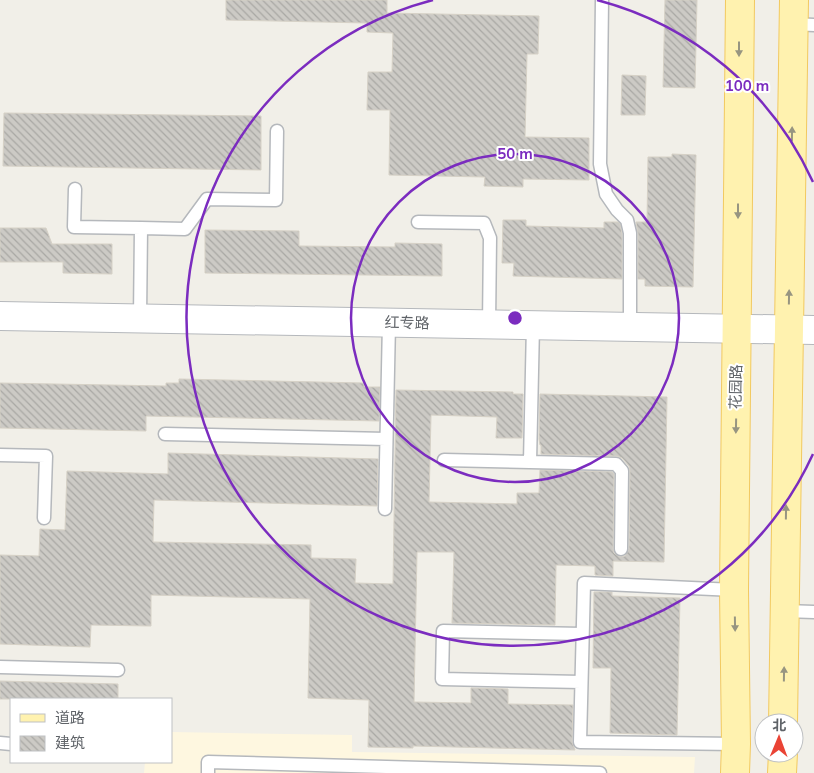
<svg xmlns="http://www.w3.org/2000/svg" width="814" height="773" font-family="Mulish,'Noto Sans SC',sans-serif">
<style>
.commercial{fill:#fef7e0}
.building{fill:url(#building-back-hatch);stroke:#d6d1c6}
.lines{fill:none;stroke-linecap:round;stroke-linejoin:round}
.service-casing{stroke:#b5b8bc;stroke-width:15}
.tertiary-casing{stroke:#b5b8bc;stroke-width:30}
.primary-casing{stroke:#f2c960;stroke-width:30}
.service{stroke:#fff;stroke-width:12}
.tertiary{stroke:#fff;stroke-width:28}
.primary{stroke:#fff2af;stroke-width:28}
.oneway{fill:#979581}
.ring{fill:none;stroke:#7b2cbf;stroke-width:2.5}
.labels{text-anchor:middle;stroke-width:4;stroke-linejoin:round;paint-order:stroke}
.street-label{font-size:15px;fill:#5f6368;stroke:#fff}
.centre{fill:#7b2cbf;stroke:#fff;stroke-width:2.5}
.ring-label{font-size:15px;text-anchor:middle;font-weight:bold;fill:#7b2cbf;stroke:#fff;stroke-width:4;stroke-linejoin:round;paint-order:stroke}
</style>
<defs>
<pattern id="building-back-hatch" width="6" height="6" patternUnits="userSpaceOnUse" patternTransform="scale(1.25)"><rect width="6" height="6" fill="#cccac5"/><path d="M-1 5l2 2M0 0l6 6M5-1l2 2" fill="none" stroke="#a9a8a4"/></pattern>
</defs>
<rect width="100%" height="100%" fill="#f1efe8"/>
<path class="commercial" d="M171,732L352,735V752L695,757L694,773H144L145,762H171Z"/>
<path class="building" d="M226,0H387V13L539,16L538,54H527L525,137L589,138V180L523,179V187L484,186L485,177L389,175L390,110H367L368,72H392L393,33L367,32V23L226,20Z
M665,0H697L695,88L663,87Z
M622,75L646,76L645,115H621Z
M4,113L261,116V170L3,166Z
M672,154L696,155L693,287L645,286V279H638V233L636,222H647L648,157H672Z
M503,220H526V226L604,228V222H618L620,224L622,234V279L513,276L514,263H502Z
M0,228H46L52,244H112V274L63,273V262H0Z
M205,230L299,231V246L395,247V243L442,244V276L205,273Z
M179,379L364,383V387H380L379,421L146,416V431L0,428V383L166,386V383H179Z
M396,390L513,392V394H523L522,438H496L497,417L431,415L429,502L517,504V493H539L540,470L612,472L614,474L613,549L614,553L620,557L625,556L629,549L630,471L629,466L622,458L617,456L541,454V445H540L539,439L540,394L667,397L664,562L613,561V576L595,575V566L556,565L555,625L452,623L454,552H417L414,702L471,703V688L508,689V704L573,705L572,742L575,750L413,746V748L368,747L369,700L308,698L310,599L151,595V626L91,625L90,647L0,644V555L39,556L40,529L65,530L67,471L168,474V453L378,459L377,506L154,500L153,542L311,545V558L356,559L355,583L393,584Z
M594,592H612V596L680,598L677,735L610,733L611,668H593Z
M0,681L118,684V699H0Z"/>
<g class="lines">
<defs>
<path id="service" d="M602,0L600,164L606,194L617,210L627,220L630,233V327
M794,24L814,25
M75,189L74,227L141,228
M418,222L484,223L490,238L489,325
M140,318L141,228L185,229L207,199L276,200L277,131
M533,325L530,462L616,464L622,471L621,549
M165,434L386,439
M0,455L46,456L44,518
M444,460L530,462
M385,509L389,323
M734,590L584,583L580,742L736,744
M785,611L814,612
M0,667L118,670
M581,682L442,679L443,631L582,634
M0,743L11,744
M208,773V762L600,773"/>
<path id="tertiary" d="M0,316L814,330"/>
<path id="primary" d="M783,723L794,0
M735,773L736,744L734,590L740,0
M782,773L783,753"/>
</defs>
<use href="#service" class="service-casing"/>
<use href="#tertiary" class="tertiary-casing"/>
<use href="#primary" class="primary-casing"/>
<use href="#service" class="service"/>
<use href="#tertiary" class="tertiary"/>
<use href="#primary" class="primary"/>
</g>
<defs><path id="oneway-solid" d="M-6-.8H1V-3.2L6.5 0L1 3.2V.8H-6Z" transform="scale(1.25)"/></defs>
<g class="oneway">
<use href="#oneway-solid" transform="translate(739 49) rotate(90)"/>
<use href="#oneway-solid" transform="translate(792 134) rotate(-89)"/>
<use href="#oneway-solid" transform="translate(738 211) rotate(90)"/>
<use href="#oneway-solid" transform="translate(789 297) rotate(-89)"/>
<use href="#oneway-solid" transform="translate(736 426) rotate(91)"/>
<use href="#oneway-solid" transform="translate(786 512) rotate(-89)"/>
<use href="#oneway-solid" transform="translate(735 624) rotate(89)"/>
<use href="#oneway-solid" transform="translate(784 674) rotate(-89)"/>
</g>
<g class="ring">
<circle cx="515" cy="318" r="164"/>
<path d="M813 454A328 328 0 1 1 433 0M597 0A328 328 0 0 1 813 182"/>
</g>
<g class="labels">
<g class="street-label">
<text transform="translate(407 323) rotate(1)" y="5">红专路</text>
<text transform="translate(736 387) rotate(-89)" y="5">花园路</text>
</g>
</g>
<circle cx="515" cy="318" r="8" class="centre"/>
<g class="ring-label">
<text x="747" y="91">100 m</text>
<text x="515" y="159">50 m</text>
</g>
<rect x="10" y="698" width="162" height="65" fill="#ffffff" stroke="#bfc1c3"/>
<rect x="20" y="714" width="25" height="8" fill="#fff2af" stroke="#bfc1c3"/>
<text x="55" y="723" font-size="15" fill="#5f6368">道路</text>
<rect x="20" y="736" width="25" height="15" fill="url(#building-back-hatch)" stroke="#bfc1c3"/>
<text x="55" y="748" font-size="15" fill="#5f6368">建筑</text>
<g transform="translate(779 738) rotate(1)"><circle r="24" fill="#ffffff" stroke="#bfc1c3"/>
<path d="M0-4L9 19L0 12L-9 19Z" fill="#ea4335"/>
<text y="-8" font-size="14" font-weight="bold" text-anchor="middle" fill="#5f6368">北</text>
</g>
</svg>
